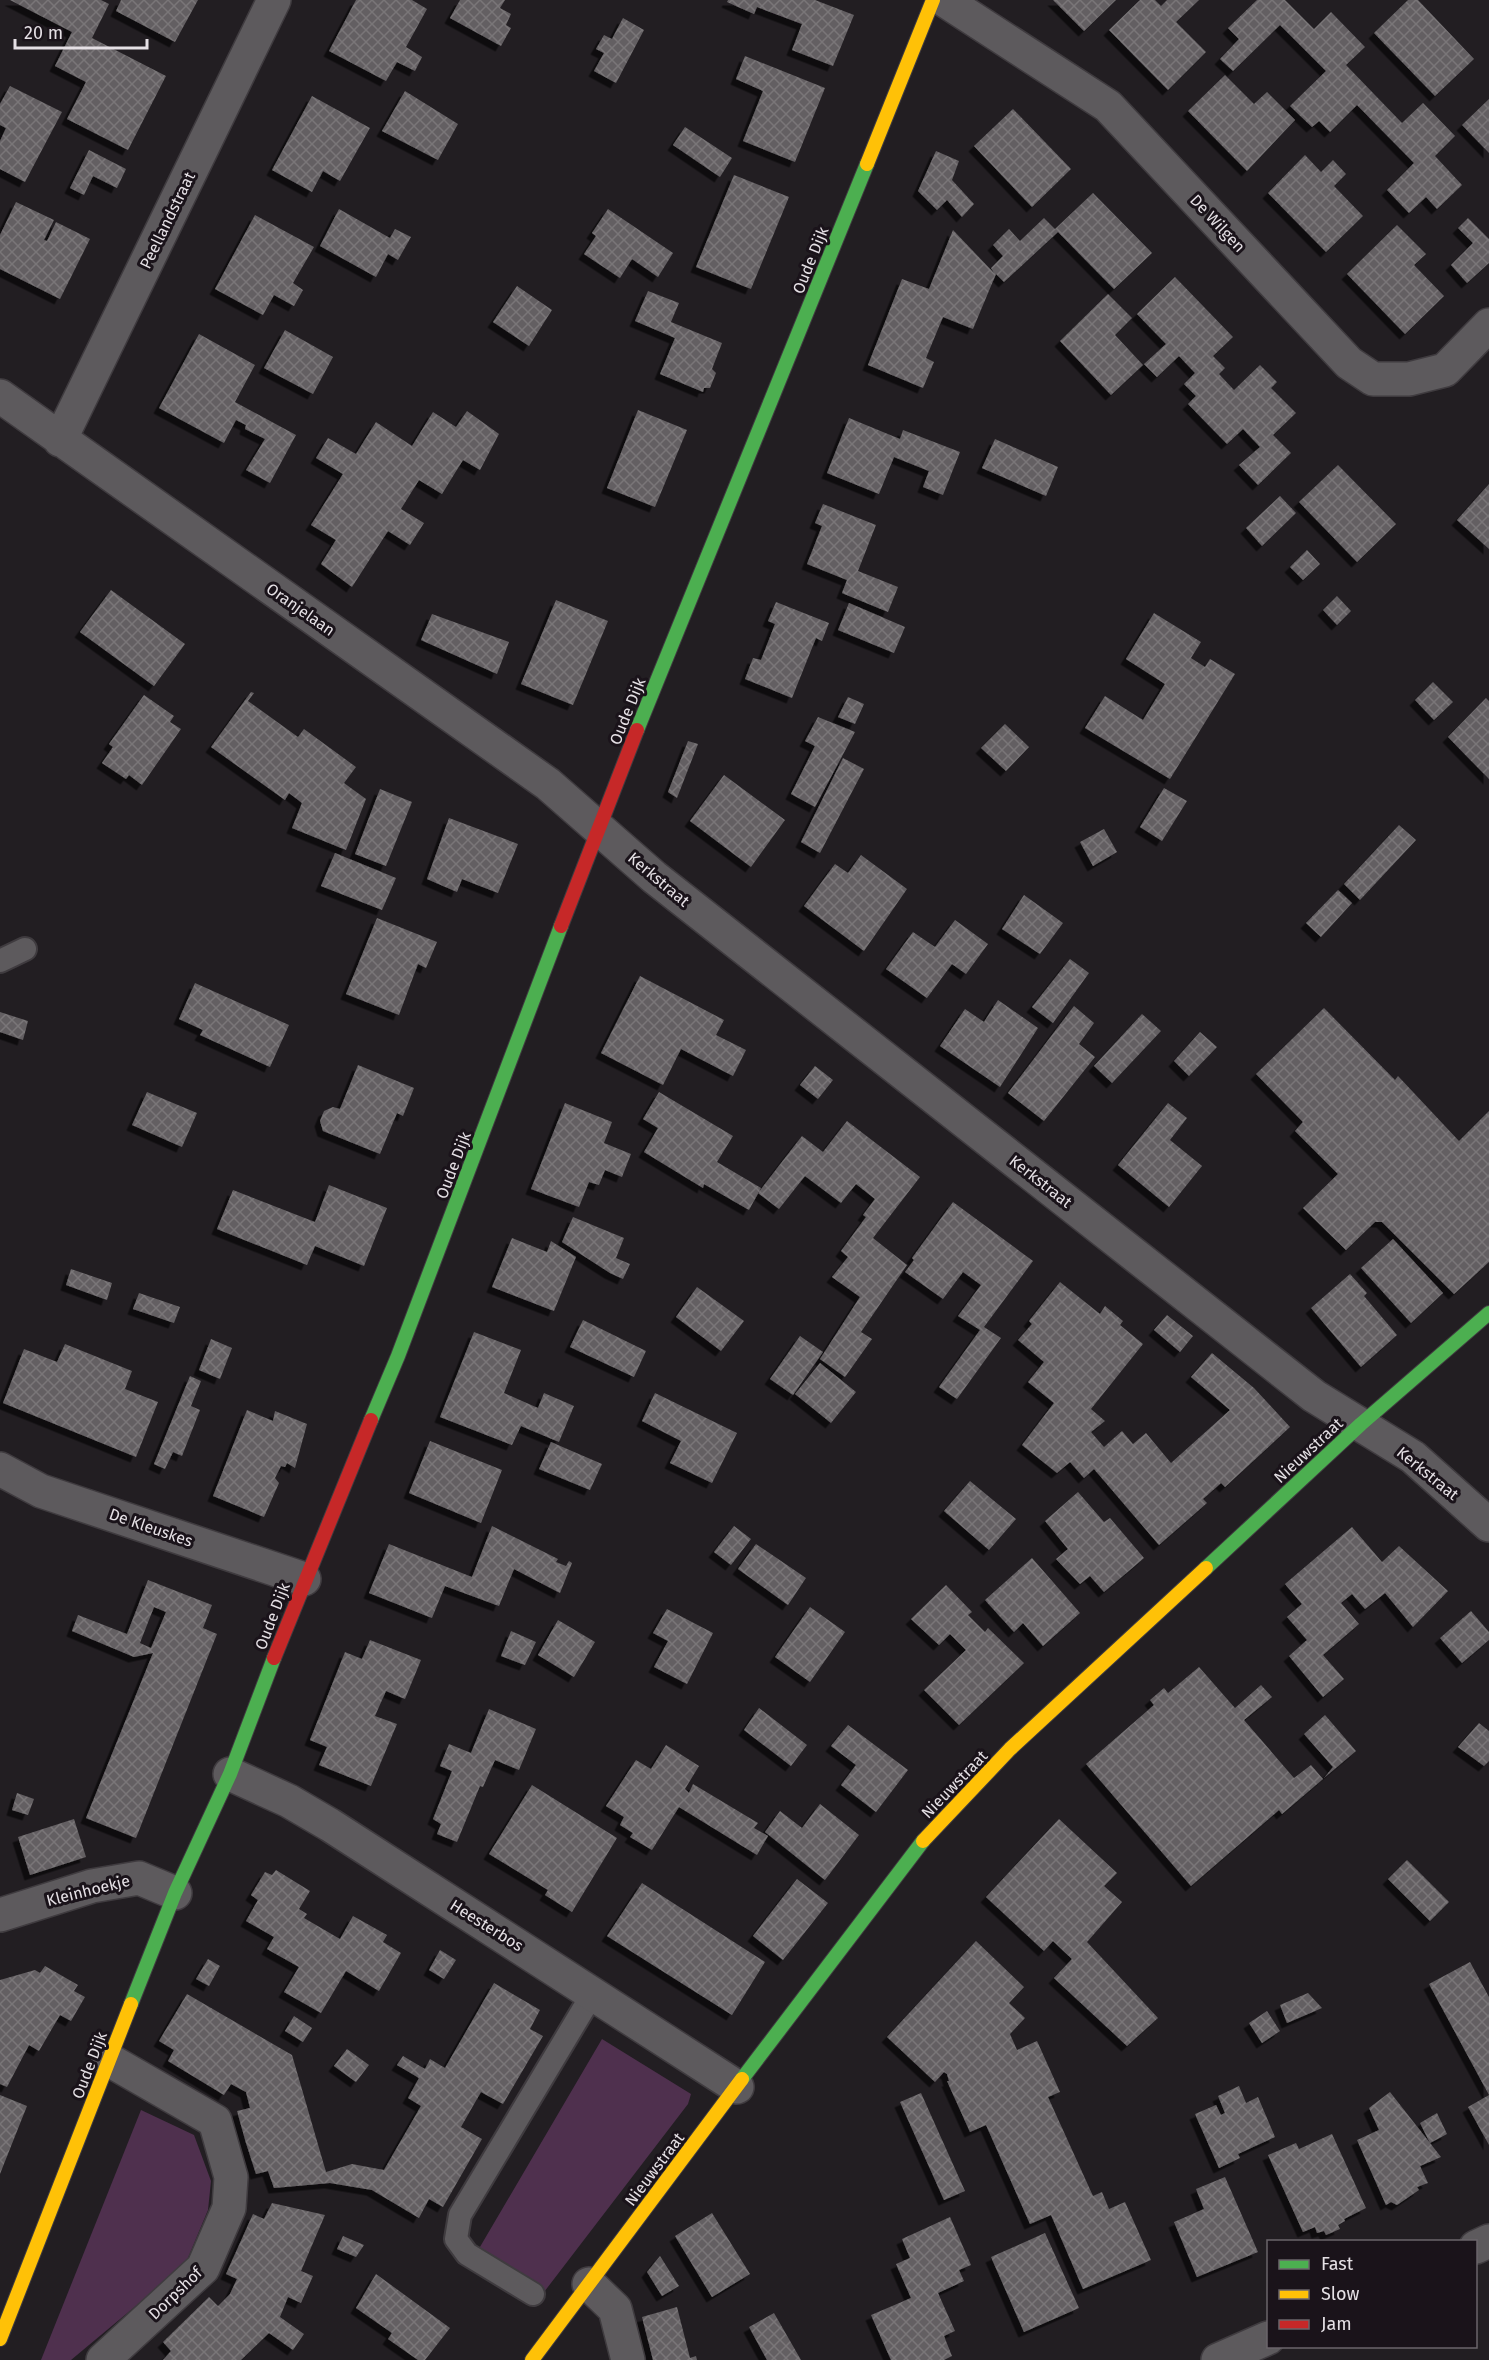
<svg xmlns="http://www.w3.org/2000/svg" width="1489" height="2360" font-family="'Fira Sans',sans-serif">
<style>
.grass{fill:#4f304e}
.building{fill:url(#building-cross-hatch);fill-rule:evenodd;filter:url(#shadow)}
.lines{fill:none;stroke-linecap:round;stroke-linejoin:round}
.lane-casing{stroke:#3f3b3f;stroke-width:26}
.street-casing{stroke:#3f3b3f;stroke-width:36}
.fast-casing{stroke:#3f3b3f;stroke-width:16}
.slow-casing{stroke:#3f3b3f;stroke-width:16}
.jam-casing{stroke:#3f3b3f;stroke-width:16}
.lane{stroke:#5d5a5d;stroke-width:22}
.street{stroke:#5d5a5d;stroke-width:33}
.fast{stroke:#4caf50;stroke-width:14}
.slow{stroke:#ffc107;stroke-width:14}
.jam{stroke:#c62828;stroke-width:14}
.labels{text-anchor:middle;stroke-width:6;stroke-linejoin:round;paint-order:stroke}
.street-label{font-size:16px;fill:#e5e0e5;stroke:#1a131a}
</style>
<defs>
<pattern id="building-cross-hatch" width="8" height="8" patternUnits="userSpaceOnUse" patternTransform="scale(1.5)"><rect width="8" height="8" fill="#635f62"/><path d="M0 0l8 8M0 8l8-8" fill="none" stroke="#797678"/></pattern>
<filter id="shadow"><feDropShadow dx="-5.5" dy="5.5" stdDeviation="0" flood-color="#0009"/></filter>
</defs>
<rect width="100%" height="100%" fill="#221e22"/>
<path class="grass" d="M602,2039L691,2094L688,2104L541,2296L477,2252Z
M141,2110L194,2135L211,2181L208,2210L185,2265L71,2360H41Z"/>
<path class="building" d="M10,0H101L109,4L92,38L166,76L128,150L67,119L86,82L55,66L72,32Z
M121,0H198L175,42L116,11Z
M356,0H412L427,9L406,47L422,57L415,71L397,62L386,81L329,51Z
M460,0H505L500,8L511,14L506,25L511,28L501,46L450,18Z
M728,0H815L854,15L833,66L792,50L802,24L757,7L754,14L727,2Z
M1053,0H1116L1084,31Z
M1140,0H1155L1161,6L1167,0H1199L1176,22L1206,52L1168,90L1109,30Z
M1257,0H1285L1314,29L1331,12L1365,47L1346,65L1402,123L1423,103L1455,136L1435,156L1462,185L1437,209L1426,197L1409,213L1387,190L1414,163L1357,105L1330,132L1319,121L1312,127L1290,106L1326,71L1280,25L1233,71L1220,59L1239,39L1228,28Z
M1408,0H1418L1474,59L1435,96L1374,33Z
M623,18L644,30L616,83L594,71L604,53L596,49L604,35L612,39Z
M745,56L825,88L795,162L743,141L763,91L736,79Z
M1225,75L1254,104L1267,92L1295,120L1247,171L1188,111Z
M10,86L62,112L25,182L0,169V141L6,128L0,125V104Z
M405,91L458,124L438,160L382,131Z
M312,96L370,128L340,181L323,171L312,192L272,170Z
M1489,99V153L1462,125Z
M1013,109L1071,169L1032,207L974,146Z
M685,127L732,158L720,177L673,145Z
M89,150L126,169L117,188L93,176L84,195L70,188Z
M936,151L959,161L952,180L974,204L962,217L947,200L937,210L918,191Z
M1305,155L1321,172L1333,160L1346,174L1334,186L1363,216L1326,252L1268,193Z
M734,175L789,197L751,289L696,267Z
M1093,193L1152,253L1114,289L1058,232L1004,282L996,274L973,329L943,317L926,358L934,362L923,388L868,365L902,279L929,289L953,230L994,273L991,268L1003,256L993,245L1009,229L1020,241L1044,218L1055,229Z
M16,202L54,220L44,240L47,241L56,222L90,239L60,299L0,269V235Z
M339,209L390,238L395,229L411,237L398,260L388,254L376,277L320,246Z
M608,209L673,253L658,277L632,259L620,278L584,254L596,236L592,233Z
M255,215L314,247L293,283L303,290L294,306L274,295L263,315L215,289Z
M1468,218L1489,239V263L1467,283L1451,265L1473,243L1458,228Z
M1397,225L1426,254L1414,265L1444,296L1405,334L1347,274Z
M1175,277L1233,337L1213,356L1225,368L1219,374L1234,390L1260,365L1277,382L1271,388L1296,413L1273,435L1291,453L1258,485L1239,465L1260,447L1243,429L1227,444L1188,404L1196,396L1184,384L1195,373L1179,356L1157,377L1144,364L1166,344L1137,314Z
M517,286L552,310L529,346L493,322Z
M648,291L679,303L671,322L722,343L712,369L716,373L710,388H704L703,392L660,374L675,338L635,321Z
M1108,294L1132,318L1115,335L1143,365L1111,395L1060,341Z
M285,330L333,357L313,394L264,368Z
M199,334L255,365L235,402L296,435L270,483L246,470L265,439L245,429L246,425L236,420L224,443L159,408Z
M638,410L687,430L655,507L607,488Z
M467,411L499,434L480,470L463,460L442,494L419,480L401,509L424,523L410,545L388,531L352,587L321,564L336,540L311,525L343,474L316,458L328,438L356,454L376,422L412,446L433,412L456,427Z
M849,418L900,439L903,430L960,452L943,495L923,487L929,471L894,457L879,494L827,473Z
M995,439L1058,467L1046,496L982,468Z
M1338,465L1396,524L1357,562L1299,502Z
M1489,484V549L1457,520Z
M1280,496L1296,513L1262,546L1246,528Z
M823,504L876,525L858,571L898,587L888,612L842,593L847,580L807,564L822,526L815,523Z
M1307,550L1320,564L1303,580L1290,567Z
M111,590L185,644L154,686L80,632Z
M1337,596L1351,611L1337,625L1323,610Z
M556,600L608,621L573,705L521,684Z
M776,602L829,623L822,641L816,638L792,698L745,679L753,658L761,660L775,624L768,621Z
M849,603L905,627L894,653L838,630Z
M1154,613L1201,642L1191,658L1205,667L1210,659L1235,674L1170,779L1085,728L1105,696L1143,720L1165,684L1126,659Z
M432,614L509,642L497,674L421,640Z
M1433,682L1453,702L1434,720L1415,700Z
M251,692L254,693L248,701L298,737L304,729L356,767L344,783L366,799L346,850L292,828L302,803L289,793L285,800L211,747Z
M144,695L174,716L170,722L181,729L142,785L129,775L126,779L102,763L113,747L109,744Z
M848,697L864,704L855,724L838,717Z
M1486,698L1489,701V779L1448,737Z
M818,717L855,732L815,807L791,794L815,746L805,741Z
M1005,724L1029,747L1006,771L981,748Z
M688,741L698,744L677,798L668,792Z
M843,758L864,769L820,853L801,842Z
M724,775L785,820L751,867L690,821Z
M1164,788L1187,801L1162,841L1140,827Z
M380,789L412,802L386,866L355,854Z
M449,818L518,844L498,893L462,879L457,892L427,879Z
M1399,825L1416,840L1360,900L1344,884Z
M1104,829L1117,852L1093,866L1080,842Z
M335,853L396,878L382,910L321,886Z
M861,855L907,889L864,951L804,906L835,864L848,873Z
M1338,890L1352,903L1321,937L1306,923Z
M1024,895L1063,923L1040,954L1002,929Z
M377,918L437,942L426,968L418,964L399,1015L346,994Z
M955,920L988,944L966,974L952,964L927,998L886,969L913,932L935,947Z
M1070,959L1089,973L1053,1023L1032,1007Z
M640,976L724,1020L716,1035L746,1050L733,1076L681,1049L663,1085L601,1053Z
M195,983L289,1025L270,1067L200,1035L203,1030L179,1019Z
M998,1000L1038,1028L1000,1087L940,1046L965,1009L984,1022Z
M1074,1006L1094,1023L1079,1044L1095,1057L1044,1121L1008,1093Z
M1324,1008L1395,1080L1398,1076L1459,1141L1489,1111V1262L1454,1294L1382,1222H1375L1346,1250L1303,1208L1338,1174L1295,1131L1303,1122L1256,1074Z
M0,1012L28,1021L23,1040L0,1032Z
M1142,1014L1161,1031L1112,1083L1094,1066Z
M1200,1032L1217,1047L1189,1076L1174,1061Z
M358,1065L414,1088L403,1116L397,1113L380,1154L323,1131L320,1121L324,1111L333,1107L340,1109Z
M815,1066L833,1080L818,1099L800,1085Z
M147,1092L197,1113L182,1147L132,1125Z
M659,1092L733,1136L717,1162L761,1188L749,1210L704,1184L703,1188L644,1152L658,1128L643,1119Z
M565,1103L612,1122L604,1143L631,1154L622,1177L605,1170L599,1185L589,1182L579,1207L531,1189Z
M1168,1103L1187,1118L1170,1140L1202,1166L1169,1207L1118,1165Z
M847,1121L920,1177L873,1238L907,1265L861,1332L872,1339L845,1377L820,1359L860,1297L832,1277L848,1257L841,1251L866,1217L863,1215L875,1199L856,1184L841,1203L805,1176L779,1209L758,1193L802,1136L823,1152Z
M329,1185L387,1208L364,1266L315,1246L307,1265L217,1229L233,1190L315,1222Z
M953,1202L1033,1261L984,1327L1001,1338L957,1399L939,1387L980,1330L958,1316L981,1285L963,1272L943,1299L905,1272L914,1260L912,1258Z
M573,1217L624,1238L616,1258L630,1264L623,1279L610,1273L562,1242Z
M512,1238L547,1252L551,1241L576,1257L554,1311L492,1287Z
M1393,1239L1443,1293L1411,1323L1361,1268Z
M71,1269L112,1283L107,1300L66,1285Z
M1350,1274L1367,1293L1364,1296L1397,1335L1361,1367L1311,1308Z
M1060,1282L1100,1314L1105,1306L1123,1321L1120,1325L1143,1344L1091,1409L1105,1421L1091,1432L1104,1447L1122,1431L1133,1444L1146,1433L1171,1463L1230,1410L1191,1377L1212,1353L1254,1388L1290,1427L1225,1487L1221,1483L1203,1499L1207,1503L1159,1545L1094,1469L1084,1478L1070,1462L1057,1473L1022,1445L1054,1403L1028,1382L1044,1362L1018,1340L1032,1324L1029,1321Z
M697,1287L744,1321L721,1351L676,1317Z
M139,1293L180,1307L174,1323L133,1309Z
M1167,1315L1193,1336L1180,1352L1154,1330Z
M583,1320L646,1351L634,1377L570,1347Z
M474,1332L521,1350L504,1393L538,1408L544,1393L574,1406L559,1442L521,1426L512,1445L440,1417Z
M800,1336L823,1352L793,1395L770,1379Z
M211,1339L232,1348L220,1379L199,1370Z
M65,1344L132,1371L125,1389L158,1402L136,1457L3,1403L24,1349L57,1362Z
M820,1363L856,1392L831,1423L795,1394Z
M190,1376L201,1381L191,1406L200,1410L182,1456L173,1452L165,1469L154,1464Z
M655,1393L737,1433L712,1483L670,1463L681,1441L642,1421Z
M247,1410L273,1421L275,1411L307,1424L295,1468L287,1463L285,1467L281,1466L275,1478L279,1483L264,1517L213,1496Z
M430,1441L502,1470L481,1523L409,1493Z
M551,1442L602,1464L590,1490L539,1469Z
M970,1481L1016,1519L989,1550L944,1511Z
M1078,1492L1104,1522L1110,1518L1144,1558L1104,1592L1090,1576L1080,1584L1056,1559L1068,1549L1045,1521Z
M492,1526L558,1559L556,1562L566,1566L569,1561L572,1563L560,1593L514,1569L499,1606L445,1586L432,1618L369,1593L389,1544L472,1577Z
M734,1526L751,1539L731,1565L714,1552Z
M1352,1527L1382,1562L1399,1546L1448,1591L1413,1627L1385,1593L1365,1609L1352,1594L1341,1603L1359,1624L1323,1655L1344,1679L1323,1697L1289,1656L1307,1640L1287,1617L1302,1604L1285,1584Z
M756,1544L806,1578L788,1605L738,1569Z
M1032,1558L1080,1613L1043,1646L1023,1623L1014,1632L985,1600Z
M148,1580L212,1605L203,1628L217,1634L136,1838L86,1818L153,1653L134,1657L72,1631L78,1615L127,1634ZM154,1607L166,1612L151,1648L140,1643Z
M946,1585L972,1612L968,1615L985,1632L988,1628L1024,1663L959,1725L924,1690L966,1650L950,1634L939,1645L911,1619Z
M810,1607L845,1632L810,1682L775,1657Z
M667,1609L713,1633L687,1684L654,1667L668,1641L653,1633Z
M1471,1611L1489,1632V1640L1462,1663L1440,1638Z
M558,1620L595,1642L574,1677L538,1655Z
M511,1631L536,1642L525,1665L501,1656Z
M370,1640L421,1660L405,1699L386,1691L375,1716L397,1724L371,1786L319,1765L327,1747L310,1740L345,1652L362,1659Z
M1199,1667L1235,1708L1261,1685L1272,1697L1244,1720L1294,1778L1311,1765L1323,1779L1282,1814L1279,1810L1191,1886L1086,1764L1154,1705L1150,1700L1164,1688L1168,1693Z
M759,1708L807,1745L791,1766L744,1730Z
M489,1709L536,1729L519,1770L495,1760L483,1787L480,1786L457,1842L437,1834L441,1824L433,1819L452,1771L440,1766L449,1744L471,1753Z
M1325,1715L1356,1751L1324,1778L1333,1767L1304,1734Z
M1479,1723L1489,1731V1761L1484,1766L1458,1747Z
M848,1725L908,1770L876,1812L841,1785L856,1765L831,1746Z
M666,1745L699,1766L685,1789L689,1793L693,1784L758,1823L754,1828L768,1836L757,1855L679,1807L652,1850L630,1837L633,1833L620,1825L624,1817L606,1806L636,1760L651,1769Z
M532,1785L617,1838L572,1912L545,1895L548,1890L489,1854Z
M17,1793L34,1799L28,1815L12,1810Z
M820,1804L859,1835L825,1880L765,1832L780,1811L802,1828Z
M74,1819L86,1857L30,1875L18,1837Z
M1059,1819L1117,1873L1104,1886L1122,1902L1087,1942L1158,2018L1127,2046L1054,1978L1072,1959L1053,1941L1044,1951L986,1897Z
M1407,1860L1449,1902L1430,1921L1388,1879Z
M276,1870L310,1891L299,1909L307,1914L304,1918L340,1939L353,1916L387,1935L383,1942L401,1953L379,1991L346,1971L321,2013L284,1992L299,1967L267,1949L274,1937L246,1921L258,1900L251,1895L265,1872L272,1875Z
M797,1879L828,1903L783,1960L753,1936Z
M642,1883L765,1962L732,2015L607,1936Z
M976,1941L1024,1987L1009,2003L1025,2018L1010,2034L1017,2050L1037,2041L1060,2092L1048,2097L1093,2196L1102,2192L1109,2209L1125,2202L1151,2260L1083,2289L1051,2215L1030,2224L986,2125L970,2132L947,2081H949L947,2074L944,2072L935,2082L887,2037Z
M440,1950L456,1960L444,1979L429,1970Z
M208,1959L220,1966L209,1986L196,1979Z
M1470,1962L1489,1997V2145L1468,2107L1489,2095L1429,1984Z
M45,1966L78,1985L74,1991L85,1997L71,2021L60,2015L39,2051L29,2045L7,2087L0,2084V1980L35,1970L40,1973Z
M494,1983L540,2010L530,2029L543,2036L503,2104L481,2092L461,2127L482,2139L443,2207L429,2199L419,2218L372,2190L330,2183L274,2188L268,2171L256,2174L246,2143L237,2111L250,2108L246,2092L231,2084L224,2095L168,2061L174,2050L159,2041L187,1994L292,2055L326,2172L352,2164L384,2170L421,2106L408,2098L419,2078L397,2065L403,2056L425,2069L430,2059L445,2068Z
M1308,1993L1322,2008L1287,2023L1280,2005Z
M1267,2011L1280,2031L1262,2043L1249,2023Z
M294,2016L312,2028L303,2042L285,2031Z
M347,2049L369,2065L356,2082L334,2066Z
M1239,2086L1246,2103L1258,2097L1275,2137L1238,2154L1240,2158L1219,2168L1195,2114L1216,2105L1221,2115L1225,2113L1218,2096Z
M1390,2092L1441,2157L1420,2166L1428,2183L1417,2187L1419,2190L1397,2205L1391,2202L1386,2205L1357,2140L1379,2130L1369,2108Z
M921,2093L965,2191L944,2200L900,2102Z
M0,2095L27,2106L0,2174Z
M1437,2113L1447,2134L1430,2143L1420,2123Z
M1332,2134L1366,2208L1344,2219L1345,2221L1338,2225L1340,2229L1326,2235L1324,2231L1317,2233L1315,2227L1303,2232L1268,2155L1296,2143L1299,2149Z
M1225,2177L1258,2252L1197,2277L1174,2222L1204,2209L1196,2189Z
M272,2203L325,2215L301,2271L313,2276L301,2303L288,2297L280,2317L304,2334L293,2350L269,2333L241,2360H163L171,2351L163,2342L209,2297L218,2306L230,2294L237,2279L226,2274L240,2243L253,2214L264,2219Z
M712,2213L750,2274L712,2297L675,2236Z
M950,2217L971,2265L959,2270L964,2281L938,2293L955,2331L944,2336L952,2356L944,2360H891L871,2315L911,2298L896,2264L910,2258L902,2239Z
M1045,2233L1079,2308L1024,2332L991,2257Z
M343,2236L364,2245L356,2257L337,2249Z
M660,2256L679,2286L662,2296L647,2272Z
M376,2274L450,2328L425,2360H418L388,2339L392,2333L356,2308Z
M677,2307L690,2358L696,2356L697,2360H653L642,2317Z
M774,2313L801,2360H767L749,2327Z"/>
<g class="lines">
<defs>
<path id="lane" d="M0,961L25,949
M533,2294L467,2254L456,2239L460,2215L593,1993"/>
<path id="street" d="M944,0L1108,106L1349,363L1373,379H1409L1445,370L1489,325
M0,396L548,784L654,877L1314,1396L1413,1457L1489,1525
M60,440L274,0
M0,1469L41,1491L304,1579
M230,1774L289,1801L330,1825L737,2087
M0,1915L92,1886L139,1878L175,1893
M1476,2247L1489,2241
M589,2284L615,2309L628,2360
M103,2360L203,2268L229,2208L231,2177L215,2121L109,2060
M1218,2360L1268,2338"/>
<path id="fast" d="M637,730L867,164
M371,1420L398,1356L561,926
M1206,1568L1361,1424L1489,1313
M131,2004L175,1893L230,1774L274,1658
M742,2079L923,1841"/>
<path id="slow" d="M867,164L933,0
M923,1841L1010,1749L1206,1568
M0,2339L131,2004
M532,2360L742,2079"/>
<path id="jam" d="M561,926L637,730
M274,1658L371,1420"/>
</defs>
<use href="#lane" class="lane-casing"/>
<use href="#street" class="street-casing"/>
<use href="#fast" class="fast-casing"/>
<use href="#slow" class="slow-casing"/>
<use href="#jam" class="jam-casing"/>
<use href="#lane" class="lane"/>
<use href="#street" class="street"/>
<use href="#fast" class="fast"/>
<use href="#slow" class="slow"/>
<use href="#jam" class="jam"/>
</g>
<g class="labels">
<g class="street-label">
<text transform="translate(167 220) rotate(-64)" y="6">Peellandstraat</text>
<text transform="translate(1218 223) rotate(47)" y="6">De Wilgen</text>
<text transform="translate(810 260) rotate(-68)" y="6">Oude Dijk</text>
<text transform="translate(301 609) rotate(35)" y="6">Oranjelaan</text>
<text transform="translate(627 711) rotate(-68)" y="6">Oude Dijk</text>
<text transform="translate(659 879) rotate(40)" y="6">Kerkstraat</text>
<text transform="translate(453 1165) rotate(-69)" y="6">Oude Dijk</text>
<text transform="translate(1041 1181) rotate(38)" y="6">Kerkstraat</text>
<text transform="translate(1308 1450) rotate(-43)" y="6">Nieuwstraat</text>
<text transform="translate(1428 1473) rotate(39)" y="6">Kerkstraat</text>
<text transform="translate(151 1527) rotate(19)" y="6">De Kleuskes</text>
<text transform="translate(272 1616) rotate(-69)" y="6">Oude Dijk</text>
<text transform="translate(954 1784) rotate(-46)" y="6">Nieuwstraat</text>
<text transform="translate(88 1890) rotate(-14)" y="6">Kleinhoekje</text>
<text transform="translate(487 1925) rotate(32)" y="6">Heesterbos</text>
<text transform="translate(89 2065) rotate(-69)" y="6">Oude Dijk</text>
<text transform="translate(654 2169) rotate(-53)" y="6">Nieuwstraat</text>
<text transform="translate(175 2293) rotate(-44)" y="6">Dorpshof</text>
</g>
</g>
<rect x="1267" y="2240" width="210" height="108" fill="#1a131a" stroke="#6b656b" stroke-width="1.5"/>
<rect x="1279" y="2260" width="30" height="9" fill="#4caf50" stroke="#6b656b" stroke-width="1.5"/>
<text x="1321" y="2270" font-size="18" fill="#e5e0e5">Fast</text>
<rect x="1279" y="2290" width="30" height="9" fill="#ffc107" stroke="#6b656b" stroke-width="1.5"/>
<text x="1321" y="2300" font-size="18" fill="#e5e0e5">Slow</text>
<rect x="1279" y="2320" width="30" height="9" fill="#c62828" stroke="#6b656b" stroke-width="1.5"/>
<text x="1321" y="2330" font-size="18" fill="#e5e0e5">Jam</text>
<path d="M15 39v9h132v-9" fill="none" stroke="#e5e0e5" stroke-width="3"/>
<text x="24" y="39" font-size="18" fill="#e5e0e5" stroke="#1a131a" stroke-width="4.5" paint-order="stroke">20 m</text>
</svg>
